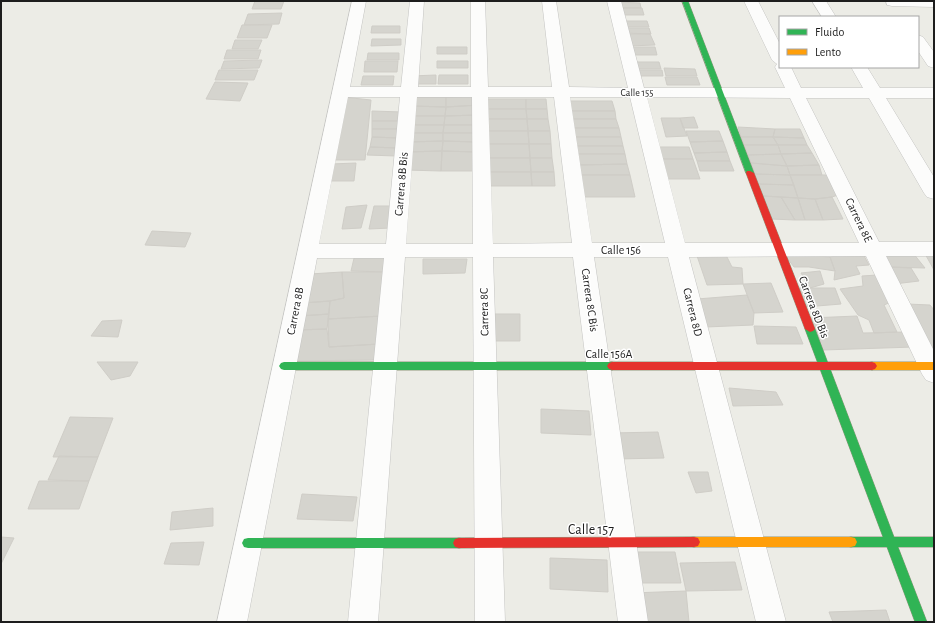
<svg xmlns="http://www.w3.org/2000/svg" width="935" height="623" font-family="'Alegreya Sans',sans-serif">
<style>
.building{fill:#d5d4ce;stroke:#cfcdc7}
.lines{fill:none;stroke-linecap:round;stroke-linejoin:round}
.street-casing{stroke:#c4c4c2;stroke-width:1}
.fast-casing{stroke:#90977d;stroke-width:1}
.slow-casing{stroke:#90977d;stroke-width:1}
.jam-casing{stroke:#90977d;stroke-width:1}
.street{fill:#fcfcfb;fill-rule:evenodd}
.fast{fill:#30b455;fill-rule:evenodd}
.slow{fill:#ff9f0a;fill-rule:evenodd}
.jam{fill:#e5322d;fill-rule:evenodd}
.labels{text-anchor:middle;stroke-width:3;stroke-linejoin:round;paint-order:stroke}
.far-street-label{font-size:10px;fill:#1d1d1d;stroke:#fff}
.street-label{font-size:12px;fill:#1d1d1d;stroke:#fff}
.near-street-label{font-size:14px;fill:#1d1d1d;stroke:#fff}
</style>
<rect width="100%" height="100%" fill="#ecece6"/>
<path class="building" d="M255,1H284L281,9H252Z
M616,2L640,3L641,8H617Z
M618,8H642L644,15H619Z
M282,13L279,24L244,25L248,14Z
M621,21H647L649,27H622Z
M242,25H272L267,38H237Z
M372,26H400V33H371Z
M622,28H649L651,34L623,33Z
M624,34H650L655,45L628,46Z
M372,39H401V45L371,46Z
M235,40H262L258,49H232Z
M437,47H467V54H437Z
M628,47H655L657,55H630Z
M227,50H261L258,59H224Z
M368,53H399V60H367Z
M262,60L259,68L221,69L224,61Z
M365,61H398L397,72H364Z
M437,61H468V68H437Z
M630,62H659L661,69H632Z
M664,68L695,69L697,76H666Z
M219,70H258L254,80H215Z
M635,70H662L663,76H636Z
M436,75V84H410L411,76Z
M439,75H468V84H438Z
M363,76H394L393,85H361Z
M665,77H697L700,85H667Z
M215,82L248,83L240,101L206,99Z
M479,96V105L446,107V97Z
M343,97L371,100L365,160H329Z
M413,97H446V107L412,106Z
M486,99H526V109H486Z
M526,99H546L547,109H526Z
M567,101H612L615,111H569Z
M479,105L478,115L445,116L446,107Z
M412,106L446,107L445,116H411Z
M486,109H526L527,119H486Z
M526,109H547L548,119H527Z
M372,111L402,112L400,121H372Z
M569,111H615L616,119H570Z
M478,115V125H444L445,116Z
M411,116H445L444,125H409Z
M694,117L698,128H683L680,118Z
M661,118H680L687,136L666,137Z
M486,119H527L528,131H487Z
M527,119H548L550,131H528Z
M570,119H616L619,128H571Z
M372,121H400V129H372Z
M409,125H444L443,133H408Z
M444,125H478V133H443Z
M738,127L775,129L773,137H741Z
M571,128H619L621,137H573Z
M372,129H400L399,138L372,137Z
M775,129H800L804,138L773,137Z
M487,131H528L529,144H487Z
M528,131H550L551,144H529Z
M686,131H719L723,141L690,142Z
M408,133H443V141L408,142Z
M443,133H478L477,142L443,141Z
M372,137L399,138L398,148L370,147Z
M573,137H621L623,146H575Z
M741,137H773L778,145H744Z
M773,137L804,138L807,145H778Z
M443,141L442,151L406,152L408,142Z
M443,141L477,142V152L442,151Z
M723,141L727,152L694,153L690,142Z
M487,144H529L530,158H487Z
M529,144H551L552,158H530Z
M744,145H778L781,154L748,155Z
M778,145H807L812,153L781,154Z
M575,146H623L625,154H576Z
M370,147L398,148L396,156L367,155Z
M655,147H689L693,159H658Z
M442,151L441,171L406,170V152Z
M442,151L477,152V171H441Z
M727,152L730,161H697L694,153Z
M812,153L819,165L787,166L781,154Z
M576,154H625L627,164L578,165Z
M781,154L787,166L751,163L748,155Z
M487,158H530L531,172H487Z
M530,158H552L554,172H531Z
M658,159H693L700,179H664Z
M697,161H730L734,171H700Z
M356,163L354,181H330L331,164Z
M751,163L787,166L790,175L755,174Z
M627,164L630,175H580L578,165Z
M819,165L822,175H790L787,166Z
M487,172H531L532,186H487Z
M531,172H554L555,186H532Z
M755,174L790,175L794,185L758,184Z
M580,175H630L635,197H583Z
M790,175H828L838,195L832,197L815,199L798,198Z
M758,184L794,185L798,198L763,196Z
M763,196L781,197L795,220L771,219Z
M781,197L798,198L805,220H795Z
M832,197L843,219L823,220L815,199Z
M798,198L815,199L823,220H805Z
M367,205L361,228L342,229L346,207Z
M374,206H394L391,228L369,229Z
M152,231L191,233L185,247L145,245Z
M934,251V270L924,252Z
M862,252L869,265L856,266L860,274L834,280L835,271L830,257Z
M696,253H725L732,267L742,268L743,284L707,285Z
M878,253H913L925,268L889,267Z
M355,254L391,256L388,272L351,271Z
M784,254L830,257L835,271L809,267H794Z
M423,259H467L465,273L423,274Z
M889,267L911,268L919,281L894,284Z
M820,271L824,284L810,288L801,273Z
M342,272L344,298L330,301L303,303L310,274Z
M342,272H388L382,316L328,319L330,301L344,298Z
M877,275L891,302L884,305L897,332L874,333L869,320L858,315L840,289L863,286L862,276Z
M771,283L783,312L754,313L743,284Z
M798,288H835L841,304L805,307Z
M747,295L754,313L753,325L706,327L697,299Z
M330,301L329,314L300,316L303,303Z
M907,304L930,305L934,310V350H930Z
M329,314L327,329L297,330L300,316Z
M493,314H520V341H492Z
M382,316L379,344L329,347L328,319Z
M857,316L863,333L906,332L914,347L823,350L810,318Z
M122,320L118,337L91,336L102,321Z
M754,326L796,327L803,344H757Z
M327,329L329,347L379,344L378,360L292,361L297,330Z
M97,362H138L130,376L111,380Z
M729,388L776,392L783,405L733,406Z
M541,409L589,411L591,435L541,433Z
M70,417L113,418L98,457H53Z
M658,432L664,458L616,459L612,433Z
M59,456L98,457L89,481L48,480Z
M688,472H708L712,491L696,493Z
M39,481H89L79,509H28Z
M302,494L357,497L353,521L297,519Z
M213,508V526L170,530L172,512Z
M1,537L14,538L1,564Z
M204,542L199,565L164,564L171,543Z
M626,552H675L681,583H631Z
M550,558L607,560L608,592L550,589Z
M735,562L742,590L686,591L680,563Z
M686,591L689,622H635L632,593Z
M886,610L890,622H833L829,612Z"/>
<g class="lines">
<defs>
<path id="street" d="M352,1H366L350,87H401L410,1H424L418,87H471V1H485L488,87H552L542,1H556L569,87L628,88L607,1H621L644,88H785L775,67L777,64L772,60L744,1H758L780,44V67H791L801,88H863L851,67H867L880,88H934V98H886L934,177V199L927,197L924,193L869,98H806L879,242H934V256H886L934,351V383L926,380L922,374L866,256L689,257L786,622H756L668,257H594L648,622H618L573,257H493L505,622H475L473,257H405L378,622H348L384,258H317L247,622H217ZM348,97H400L386,244H319ZM417,97H472L473,244H406ZM488,97H554L572,243L493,244ZM570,97H630L665,243H592ZM647,97L790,98L859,243H685Z
M812,1H826L836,17H822Z
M886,1H934V7L892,6L887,5Z
M918,35L923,37L934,52V68L928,66L918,51Z"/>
<path id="fast" d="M682,1H688L754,173L753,175H750L746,173Z
M810,326L815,329L894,537H934V547H898L927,622H915L887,547H851L847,546L845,542L847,538L851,537H883L805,329Z
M284,362H612L615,363L617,366L615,369L612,370H284L281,369L279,366L281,363Z
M248,538H459L463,539L465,543L463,547L459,548H248L244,547L242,543L244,539Z"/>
<path id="slow" d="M872,362H934V370H872L869,369L867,366L869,363Z
M694,537H851L855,538L857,542L855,546L851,547H694L690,546L688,542L690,538Z"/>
<path id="jam" d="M747,171H750L754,173L815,329L813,331L810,332L805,329L746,173Z
M612,362H872L875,363L877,366L875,369L872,370H612L609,369L607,366L609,363Z
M694,537L698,538L700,542L698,546L694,547L459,548L455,547L453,543L455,539L459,538Z"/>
</defs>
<use href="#street" class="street-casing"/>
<use href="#fast" class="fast-casing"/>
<use href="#slow" class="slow-casing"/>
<use href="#jam" class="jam-casing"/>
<use href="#street" class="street"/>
<use href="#fast" class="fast"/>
<use href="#slow" class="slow"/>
<use href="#jam" class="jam"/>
</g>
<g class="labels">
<g class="far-street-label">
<text x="637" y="96">Calle 155</text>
</g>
<g class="street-label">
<text transform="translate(401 184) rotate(-85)" y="4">Carrera 8B Bis</text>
<text transform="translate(859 220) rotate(64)" y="4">Carrera 8E</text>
<text x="621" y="254">Calle 156</text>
<text transform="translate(590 300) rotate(82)" y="4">Carrera 8C Bis</text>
<text transform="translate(814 307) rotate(69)" y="4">Carrera 8D Bis</text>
<text transform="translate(295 311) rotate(-79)" y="4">Carrera 8B</text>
<text transform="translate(484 312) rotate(-91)" y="4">Carrera 8C</text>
<text transform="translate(693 312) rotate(76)" y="4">Carrera 8D</text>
<text x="609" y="358">Calle 156A</text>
</g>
<g class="near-street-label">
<text x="591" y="534">Calle 157</text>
</g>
</g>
<rect width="935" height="623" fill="none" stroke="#1d1d1d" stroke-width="4"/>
<rect x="779" y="16" width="140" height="52" fill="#ffffff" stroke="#a5a5a5"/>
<rect x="787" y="29" width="20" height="6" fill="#30b455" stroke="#a5a5a5"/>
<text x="815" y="36" font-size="12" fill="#1d1d1d">Fluido</text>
<rect x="787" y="49" width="20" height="6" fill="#ff9f0a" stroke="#a5a5a5"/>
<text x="815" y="56" font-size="12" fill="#1d1d1d">Lento</text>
</svg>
